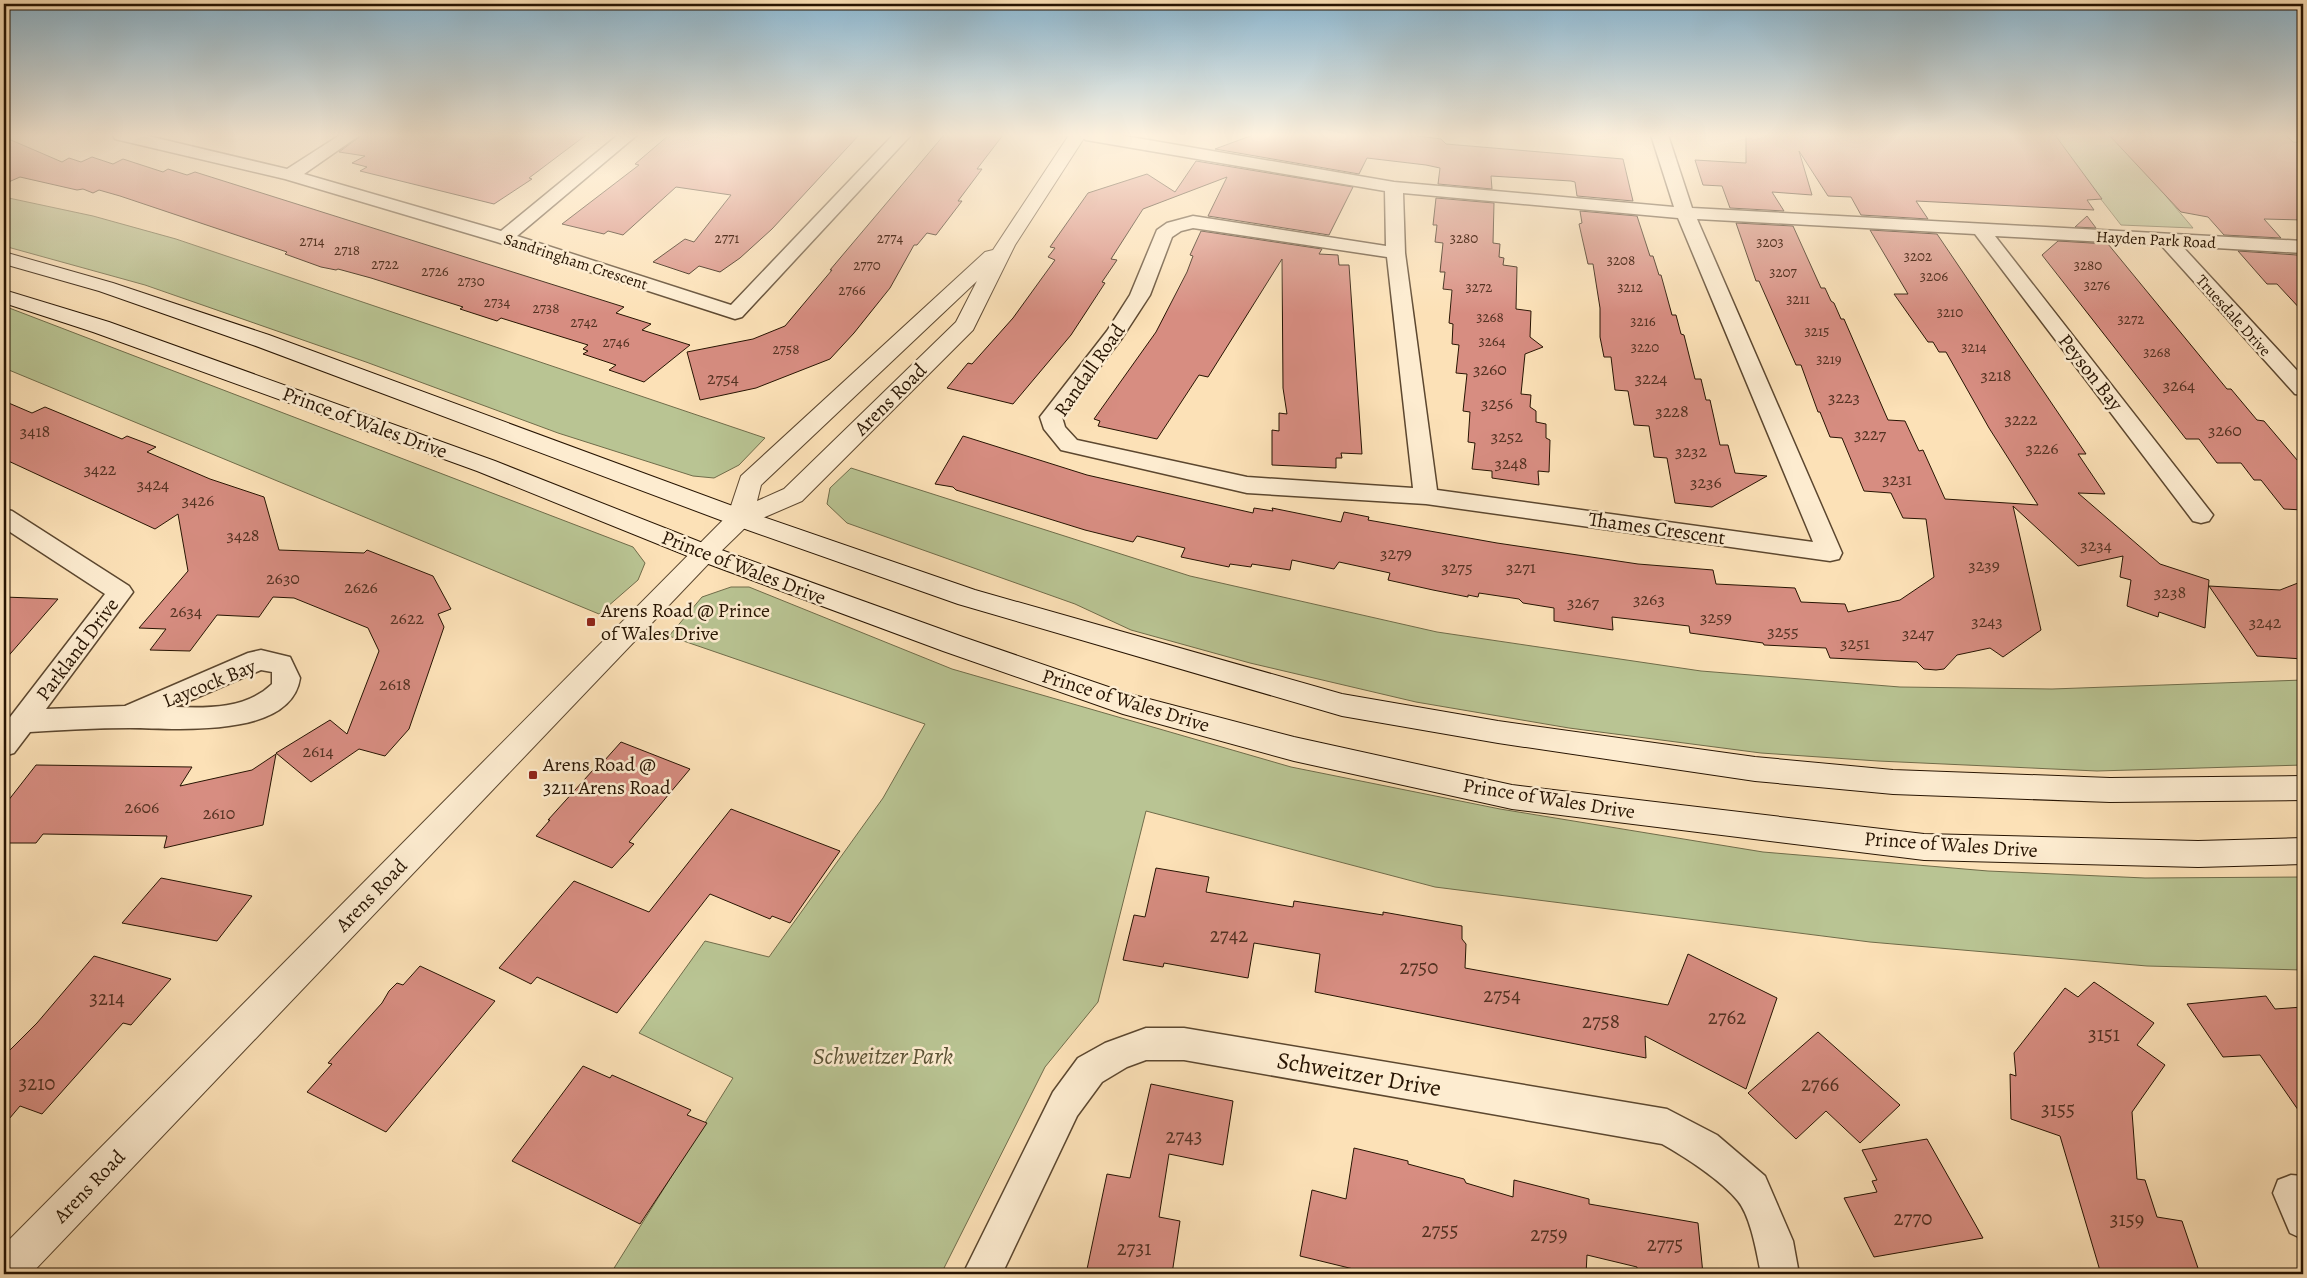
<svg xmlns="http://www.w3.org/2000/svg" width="2307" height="1278" font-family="Alegreya,serif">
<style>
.green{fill:#b9c493;stroke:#706c4a}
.building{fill:#d78d81;stroke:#271402}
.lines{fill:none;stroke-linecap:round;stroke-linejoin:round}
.minor-casing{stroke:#5c472f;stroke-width:3}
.tertiary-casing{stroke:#5c472f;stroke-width:2}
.secondary-casing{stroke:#271402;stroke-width:2}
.minor{fill:#fdecd0;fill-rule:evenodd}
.tertiary{fill:#fdecd0;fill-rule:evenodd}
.secondary{fill:#fdecd0;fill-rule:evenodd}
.poi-dot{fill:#8f2418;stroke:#fdecd0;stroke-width:2}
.labels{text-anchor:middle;stroke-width:5;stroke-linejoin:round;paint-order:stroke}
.far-number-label{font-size:15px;fill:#533222}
.far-street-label{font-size:16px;fill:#271402;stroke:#fdecd0}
.number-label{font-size:18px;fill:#533222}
.street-label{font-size:20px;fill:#271402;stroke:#fdecd0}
.poi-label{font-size:20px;fill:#271402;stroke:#fdecd0;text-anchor:start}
.near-number-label{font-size:21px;fill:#533222}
.near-park-label{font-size:24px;font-style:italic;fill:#5a5235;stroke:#fdecd0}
.near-street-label{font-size:24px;fill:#271402;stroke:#fdecd0}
</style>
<rect width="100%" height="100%" fill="#fce1b7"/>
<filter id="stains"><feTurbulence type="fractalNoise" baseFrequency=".004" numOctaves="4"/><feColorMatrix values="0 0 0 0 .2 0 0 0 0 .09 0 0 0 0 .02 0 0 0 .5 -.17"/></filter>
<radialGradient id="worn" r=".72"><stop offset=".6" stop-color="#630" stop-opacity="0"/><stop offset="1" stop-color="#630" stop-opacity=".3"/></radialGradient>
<path class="green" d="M2051,135H2114L2193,228L2121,225Z
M4,197L93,216L176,239L765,438L739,465L714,478L693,476L558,433L366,362L145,285L4,246Z
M4,306L633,547L645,563L638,580L599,614L4,368Z
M851,468L1190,576L1437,632L1701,671L1900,687L2052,689L2303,680V765L2097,771L1878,761L1761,753L1569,728L1416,702L1250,663L1131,630L1075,604L847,523L827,504L830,488Z
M731,587H749L952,669L1291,767L1500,809L1763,852L1988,871L2145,878L2303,877V970L2147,966L1870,942L1435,887L1146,811L1098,1002L1045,1067L941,1274H615L611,1273L733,1078L639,1033L705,941L769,957L883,798L925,724L669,636L702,597Z"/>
<path class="building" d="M362,135H586L529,178L532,179L494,204L360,171L367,167L352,163L365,156L339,152Z
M669,135H859L772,229L740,258L720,272L699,266L689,274L653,262L685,239L694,242L731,195L676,187L623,235L608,231L604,234L562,224L639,165L635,164Z
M944,135H1003L977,169H982L958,201H962L936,235L927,233L917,245H914L890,288L854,333L830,359L756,388L700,400L687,352L753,339L785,326L832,270H830Z
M1253,135H1410L1441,139L1446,144L1623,159L1633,201L1577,196L1575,182L1571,181L1491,176L1492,189L1438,184L1440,168L1426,165L1367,158L1359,174L1215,149Z
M1746,135H2055L2102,199L2087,200L2094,210L1916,201L1928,219L1861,215L1851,197L1828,196L1799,151L1812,195L1772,192L1784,211L1730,208L1722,186L1703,185L1695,160L1746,163Z
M2109,135H2286L2293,142L2303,143V220L2264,219L2281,238L2224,235L2208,217L2181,212Z
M4,137L62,162L69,158L81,162L92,157L113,164L123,159L163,172L168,169L187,175L195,172L624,307L616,313L651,324L642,330L690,345L644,382L609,370L616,365L583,354L588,351L583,349L588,345L501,318L497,321L460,309L463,307L371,278L338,269L336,270L321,267L285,254L287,252L120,196L99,190L93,193L83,189L77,190L20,177L4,184Z
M1196,161L1353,187L1329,235L1208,216L1227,177L1143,209L1111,259L1117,260L1102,282L1105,283L1071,335L1013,404L947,388L968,363L972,364L1013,318L1055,260L1048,257L1055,248L1050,247L1088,193L1147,174L1175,192Z
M1436,198L1494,203L1493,243L1500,244L1499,257L1504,258L1503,265L1517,267L1516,309L1531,311L1530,337L1543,347L1525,354L1521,394L1531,395L1530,407L1536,411V422L1546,424V438L1550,440L1549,472L1538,471L1539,485L1492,478V471L1472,469L1475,443L1468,442L1470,412L1463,411L1467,374L1456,373L1459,345L1452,344L1453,324L1449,323L1452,290L1443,289L1445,272H1440L1443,243L1435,242L1437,225H1433Z
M1580,211L1637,216L1650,256H1653L1659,275H1661L1672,315H1676L1681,334L1684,335L1695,379H1701L1706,400H1710L1720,445H1728L1735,473L1767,476L1712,507L1675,503L1667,458L1654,457L1649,426L1634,425L1628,391L1615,390L1611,357H1604L1600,337V308L1593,264H1588L1579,224L1582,223Z
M2087,216L2096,228L2075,227Z
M1736,223L1793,226L1821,288H1825L1831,301L1834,303L1841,319H1844L1888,420L1905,421L1919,451L1923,450L1945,499L2038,505L1989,428L1946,352H1939L1933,342H1928L1894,294H1908L1870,230L1937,234L2086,454H2078L2105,494L2078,493L2160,564L2209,580L2205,628L2159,612L2158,617L2127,606L2131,580L2120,577L2123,556L2078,566L2013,506L2041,630L2003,657L1990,648L1957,655L1944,669L1936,670L1924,669L1917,662L1830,658L1826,648L1764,645L1763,643L1690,633L1689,626L1612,617L1613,630L1554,621V608L1523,603L1519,599L1479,593L1478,597L1468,595V597L1433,590L1388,580L1390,573L1339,562L1334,569L1292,560L1290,570L1252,564L1251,567L1230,564L1229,567L1181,557L1185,548L1137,536L1133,542L1085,530L956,490L953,487L935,484L963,436L1087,475L1253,513L1254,508L1273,511L1272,508L1341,522L1344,512L1369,517L1368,520L1497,543L1638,564L1713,570L1716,584L1795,588L1801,602L1845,604L1848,612L1900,600L1934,577L1926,519L1903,518L1891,493L1864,491L1842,438L1830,437L1820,412H1818L1801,365H1796L1759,281H1756Z
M1201,231L1322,249L1319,254L1338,255L1339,265H1349L1362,454L1341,453L1342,458H1336V468L1272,465V430L1279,431V413L1287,414L1283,388L1282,259L1208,377L1199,375L1157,439L1098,426L1100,421L1094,419L1156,332L1187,272L1193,256L1190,255Z
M2058,241L2108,244L2227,389H2231L2257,420L2264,421L2303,467V510L2284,509L2261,480H2254L2241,463H2217L2199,439H2186L2042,255Z
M2238,251L2297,255L2303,262V312L2277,284H2267Z
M4,401L32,413L45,407L122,439L127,436L156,447L147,452L210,479L264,497L279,550L364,553L367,550L433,576L451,609L438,614L444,627L409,729L385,756L359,749L311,782L276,753L330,720L347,734L379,651L368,628L294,598L273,597L259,617L217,615L190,651L150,650L166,629L139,628L188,571L178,514L155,529L4,459Z
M2303,581V659L2257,656L2209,586L2280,590Z
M4,597L58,599L4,661Z
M621,742L690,769L629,842L634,844L612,868L536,836L550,820H548L602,760L604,761Z
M276,754L263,825L164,848L167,836L43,834L36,843H4V806L36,765L192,767L180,786L252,770Z
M731,809L840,851L790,923L772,916L770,919L710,894L617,1013L537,977L531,984L499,968L574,881L649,912Z
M1156,868L1209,877L1206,892L1293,907L1294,901L1383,915V912L1462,926V939L1466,944L1465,968L1668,1005L1688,954L1777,998L1746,1089L1645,1036L1646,1058L1315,992L1320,954L1254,943L1248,978L1164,963L1163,967L1123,960L1134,915L1145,917Z
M161,878L252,896L217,941L122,923Z
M94,956L171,979L131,1025L123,1023L42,1114L20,1106L4,1125V1056L37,1023Z
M420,966L495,1001L386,1132L307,1092L332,1064L328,1063L382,1003L389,991L397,983L403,985Z
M2094,982L2154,1023L2137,1045L2165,1065L2132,1112L2137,1179L2145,1180L2157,1217L2182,1221L2200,1274H2101L2060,1136L2011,1119L2010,1074L2016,1076L2014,1053L2065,988L2078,997Z
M2266,996L2275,1009L2303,1007V1117L2260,1055L2223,1057L2187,1004Z
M1818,1032L1900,1105L1860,1143L1826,1111L1796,1139L1748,1093Z
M583,1066L610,1078L612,1075L691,1110L687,1115L707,1123L640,1224L512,1161Z
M1151,1084L1233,1101L1223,1165L1169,1154L1159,1217L1180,1221L1172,1274H1086L1107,1174L1130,1178Z
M1927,1139L1983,1238L1874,1257L1844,1198L1877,1192L1872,1181L1877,1180L1862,1150Z
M1354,1148L1408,1161V1164L1464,1179L1466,1183L1513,1197L1514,1180L1589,1199V1204L1698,1223L1703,1274H1637V1267L1587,1255L1586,1274H1374L1300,1256L1312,1190L1346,1199Z"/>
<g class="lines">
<defs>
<path id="minor" d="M113,135H144L287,169L340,135H360L304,174L501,231L618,135H637L517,236L731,305L893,135H911L742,317L735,319L497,242L285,179L115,139Z
M1078,135H1119L1394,182L1674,207L1651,135H1668L1692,208L2303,241V253L2182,246L2303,377V395L2295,394L2161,245L1995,236L2213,515L2209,521L2201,523L2193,521L1975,234L1697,219L1842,553L1839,559L1830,561L1426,504L1247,493L1061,450L1044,429L1040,417L1107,331L1130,295L1157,230L1167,223L1193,216L1386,246L1385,191L1086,140ZM1403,193L1678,218L1813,542L1437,490L1405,253ZM1193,228L1387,257L1413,488L1247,477L1077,440L1065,427L1062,417L1122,338L1150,295L1172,237L1181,231Z
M4,509L12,511L129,586L133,592L46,709L125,706L248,653L261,650L290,657L300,678C291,740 173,728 130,728C96,728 63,730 30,732L14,753L4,756V725L105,594L4,528ZM261,670L272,672V684C246,709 209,708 175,707Z
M1146,1028H1184L1667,1109L1717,1135L1765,1176L1793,1241L1799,1274H1761C1757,1254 1751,1217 1738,1201C1721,1180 1685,1157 1662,1144L1184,1060H1146L1127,1067L1102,1082L1077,1116L1002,1274H963L1053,1092L1078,1058L1105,1043Z
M2291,1175L2303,1176V1239L2290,1233L2273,1193L2278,1180Z"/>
<path id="tertiary" d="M1069,135H1086L1015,245L973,330L802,501L749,524L713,559L31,1274H4V1245L728,515L741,476L985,252L993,250ZM977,281L956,322L784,489L757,501L761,485Z"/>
<path id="secondary" d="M4,252L113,283L269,335L749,512L975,590L1342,694L1498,721L1755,757L1893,770L2110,778L2303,776V800L2110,802L1893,794L1755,781L1498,743L1342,716L958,604L731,524L253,345L99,291L4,264Z
M4,290L109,322L495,461L713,547L963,637L1126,693L1294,737L1512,785L1924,834L2198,841L2303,838V864L2198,867L1924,860L1512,809L1294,761L1123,714L943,651L695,559L477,471L93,332L4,303Z"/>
</defs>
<use href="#minor" class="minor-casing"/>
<use href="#tertiary" class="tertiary-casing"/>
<use href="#secondary" class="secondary-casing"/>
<use href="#minor" class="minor"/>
<use href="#tertiary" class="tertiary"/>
<use href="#secondary" class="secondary"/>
</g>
<linearGradient id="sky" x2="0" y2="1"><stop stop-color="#8bb8d3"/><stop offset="0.43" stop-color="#fef2df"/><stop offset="1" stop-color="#fef2df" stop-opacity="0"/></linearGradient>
<rect width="2307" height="314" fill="url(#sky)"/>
<g class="poi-dot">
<rect x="586" y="617" width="10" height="10" rx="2.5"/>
<rect x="528" y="770" width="10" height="10" rx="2.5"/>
</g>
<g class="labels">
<g class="far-number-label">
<text x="727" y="243">2771</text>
<text x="890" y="243">2774</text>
<text x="1464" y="243">3280</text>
<text x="312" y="246">2714</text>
<text x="1770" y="247">3203</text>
<text x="347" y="255">2718</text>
<text x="1918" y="261">3202</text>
<text x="1621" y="265">3208</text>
<text x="385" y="269">2722</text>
<text x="867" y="270">2770</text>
<text x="2088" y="270">3280</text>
<text x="435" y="276">2726</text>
<text x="1783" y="277">3207</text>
<text x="1934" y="281">3206</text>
<text x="471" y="286">2730</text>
<text x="2097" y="290">3276</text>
<text x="1479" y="292">3272</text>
<text x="1630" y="292">3212</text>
<text x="852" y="295">2766</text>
<text x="1798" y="304">3211</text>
<text x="497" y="307">2734</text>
<text x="546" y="313">2738</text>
<text x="1950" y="317">3210</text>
<text x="1490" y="322">3268</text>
<text x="2131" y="324">3272</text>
<text x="1643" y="326">3216</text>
<text x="584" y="327">2742</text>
<text x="1817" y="336">3215</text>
<text x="1492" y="346">3264</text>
<text x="616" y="347">2746</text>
<text x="1645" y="352">3220</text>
<text x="1974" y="352">3214</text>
<text x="786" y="354">2758</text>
<text x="2157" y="357">3268</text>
<text x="1829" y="364">3219</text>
</g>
<g class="far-street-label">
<text transform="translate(2156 239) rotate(3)" y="6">Hayden Park Road</text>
<text transform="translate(576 261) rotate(18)" y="6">Sandringham Crescent</text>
<text transform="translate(2234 315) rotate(48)" y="6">Truesdale Drive</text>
</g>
<g class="number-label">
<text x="1490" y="375">3260</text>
<text x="1996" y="381">3218</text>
<text x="723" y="384">2754</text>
<text x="1651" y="384">3224</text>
<text x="2179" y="391">3264</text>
<text x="1844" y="403">3223</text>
<text x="1497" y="409">3256</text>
<text x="1672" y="417">3228</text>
<text x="2021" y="425">3222</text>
<text x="2225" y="436">3260</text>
<text x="35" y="437">3418</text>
<text x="1870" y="440">3227</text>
<text x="1507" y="442">3252</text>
<text x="2042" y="454">3226</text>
<text x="1691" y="457">3232</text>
<text x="1511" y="469">3248</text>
<text x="100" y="475">3422</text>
<text x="1897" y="485">3231</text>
<text x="1706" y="488">3236</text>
<text x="153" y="490">3424</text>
<text x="198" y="506">3426</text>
<text x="243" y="541">3428</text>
<text x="2096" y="551">3234</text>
<text x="1396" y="559">3279</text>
<text x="1984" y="571">3239</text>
<text x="1457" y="573">3275</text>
<text x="1521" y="573">3271</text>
<text x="283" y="584">2630</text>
<text x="361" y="593">2626</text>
<text x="2170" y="598">3238</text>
<text x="1649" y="605">3263</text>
<text x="1583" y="608">3267</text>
<text x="186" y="617">2634</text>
<text x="1716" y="623">3259</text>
<text x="407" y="624">2622</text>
<text x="1987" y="627">3243</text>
<text x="2265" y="628">3242</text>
<text x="1783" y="637">3255</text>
<text x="1918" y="639">3247</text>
<text x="1855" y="649">3251</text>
<text x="395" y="690">2618</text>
<text x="318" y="757">2614</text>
<text x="142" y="813">2606</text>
<text x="219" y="819">2610</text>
</g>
<g class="street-label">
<text transform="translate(1089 370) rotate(-55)" y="7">Randall Road</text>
<text transform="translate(2091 372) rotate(52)" y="7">Peyson Bay</text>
<text transform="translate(890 399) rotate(-45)" y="7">Arens Road</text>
<text transform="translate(365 422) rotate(20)" y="7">Prince of Wales Drive</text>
<text transform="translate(1657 528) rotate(8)" y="7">Thames Crescent</text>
<text transform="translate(744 567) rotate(21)" y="7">Prince of Wales Drive</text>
<text transform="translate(77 649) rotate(-53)" y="7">Parkland Drive</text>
<text transform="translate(209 683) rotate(-22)" y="7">Laycock Bay</text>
<text transform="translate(1126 700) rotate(17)" y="7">Prince of Wales Drive</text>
<text transform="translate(1549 798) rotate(9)" y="7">Prince of Wales Drive</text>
<text transform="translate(1951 844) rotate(4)" y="7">Prince of Wales Drive</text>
<text transform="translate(371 895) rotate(-46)" y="7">Arens Road</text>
<text transform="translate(89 1186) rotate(-46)" y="7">Arens Road</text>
</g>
<g class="poi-label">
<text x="601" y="617">Arens Road @ Prince<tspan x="601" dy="23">of Wales Drive</tspan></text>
<text x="543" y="771">Arens Road @<tspan x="543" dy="23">3211 Arens Road</tspan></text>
</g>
<g class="near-number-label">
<text x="1229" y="942">2742</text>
<text x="1419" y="974">2750</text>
<text x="1502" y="1002">2754</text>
<text x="107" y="1005">3214</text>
<text x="1727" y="1024">2762</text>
<text x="1601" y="1028">2758</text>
<text x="2104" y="1041">3151</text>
<text x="37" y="1090">3210</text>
<text x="1820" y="1091">2766</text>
<text x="2058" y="1116">3155</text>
<text x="1184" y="1143">2743</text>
<text x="1913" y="1225">2770</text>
<text x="2127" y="1226">3159</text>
<text x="1440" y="1237">2755</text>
<text x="1549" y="1241">2759</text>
<text x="1665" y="1251">2775</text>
<text x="1134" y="1255">2731</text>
</g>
<g class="near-park-label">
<text x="883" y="1064">Schweitzer Park</text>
</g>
<g class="near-street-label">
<text transform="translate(1359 1074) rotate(10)" y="8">Schweitzer Drive</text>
</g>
</g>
<rect width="2307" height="1278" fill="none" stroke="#fce1b7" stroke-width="20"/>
<rect x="5" y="5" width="2297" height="1268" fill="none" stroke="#271402" stroke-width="2.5"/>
<rect x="10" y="10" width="2287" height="1258" fill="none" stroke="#271402"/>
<rect width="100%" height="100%" filter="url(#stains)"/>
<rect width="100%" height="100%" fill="url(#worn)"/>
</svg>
